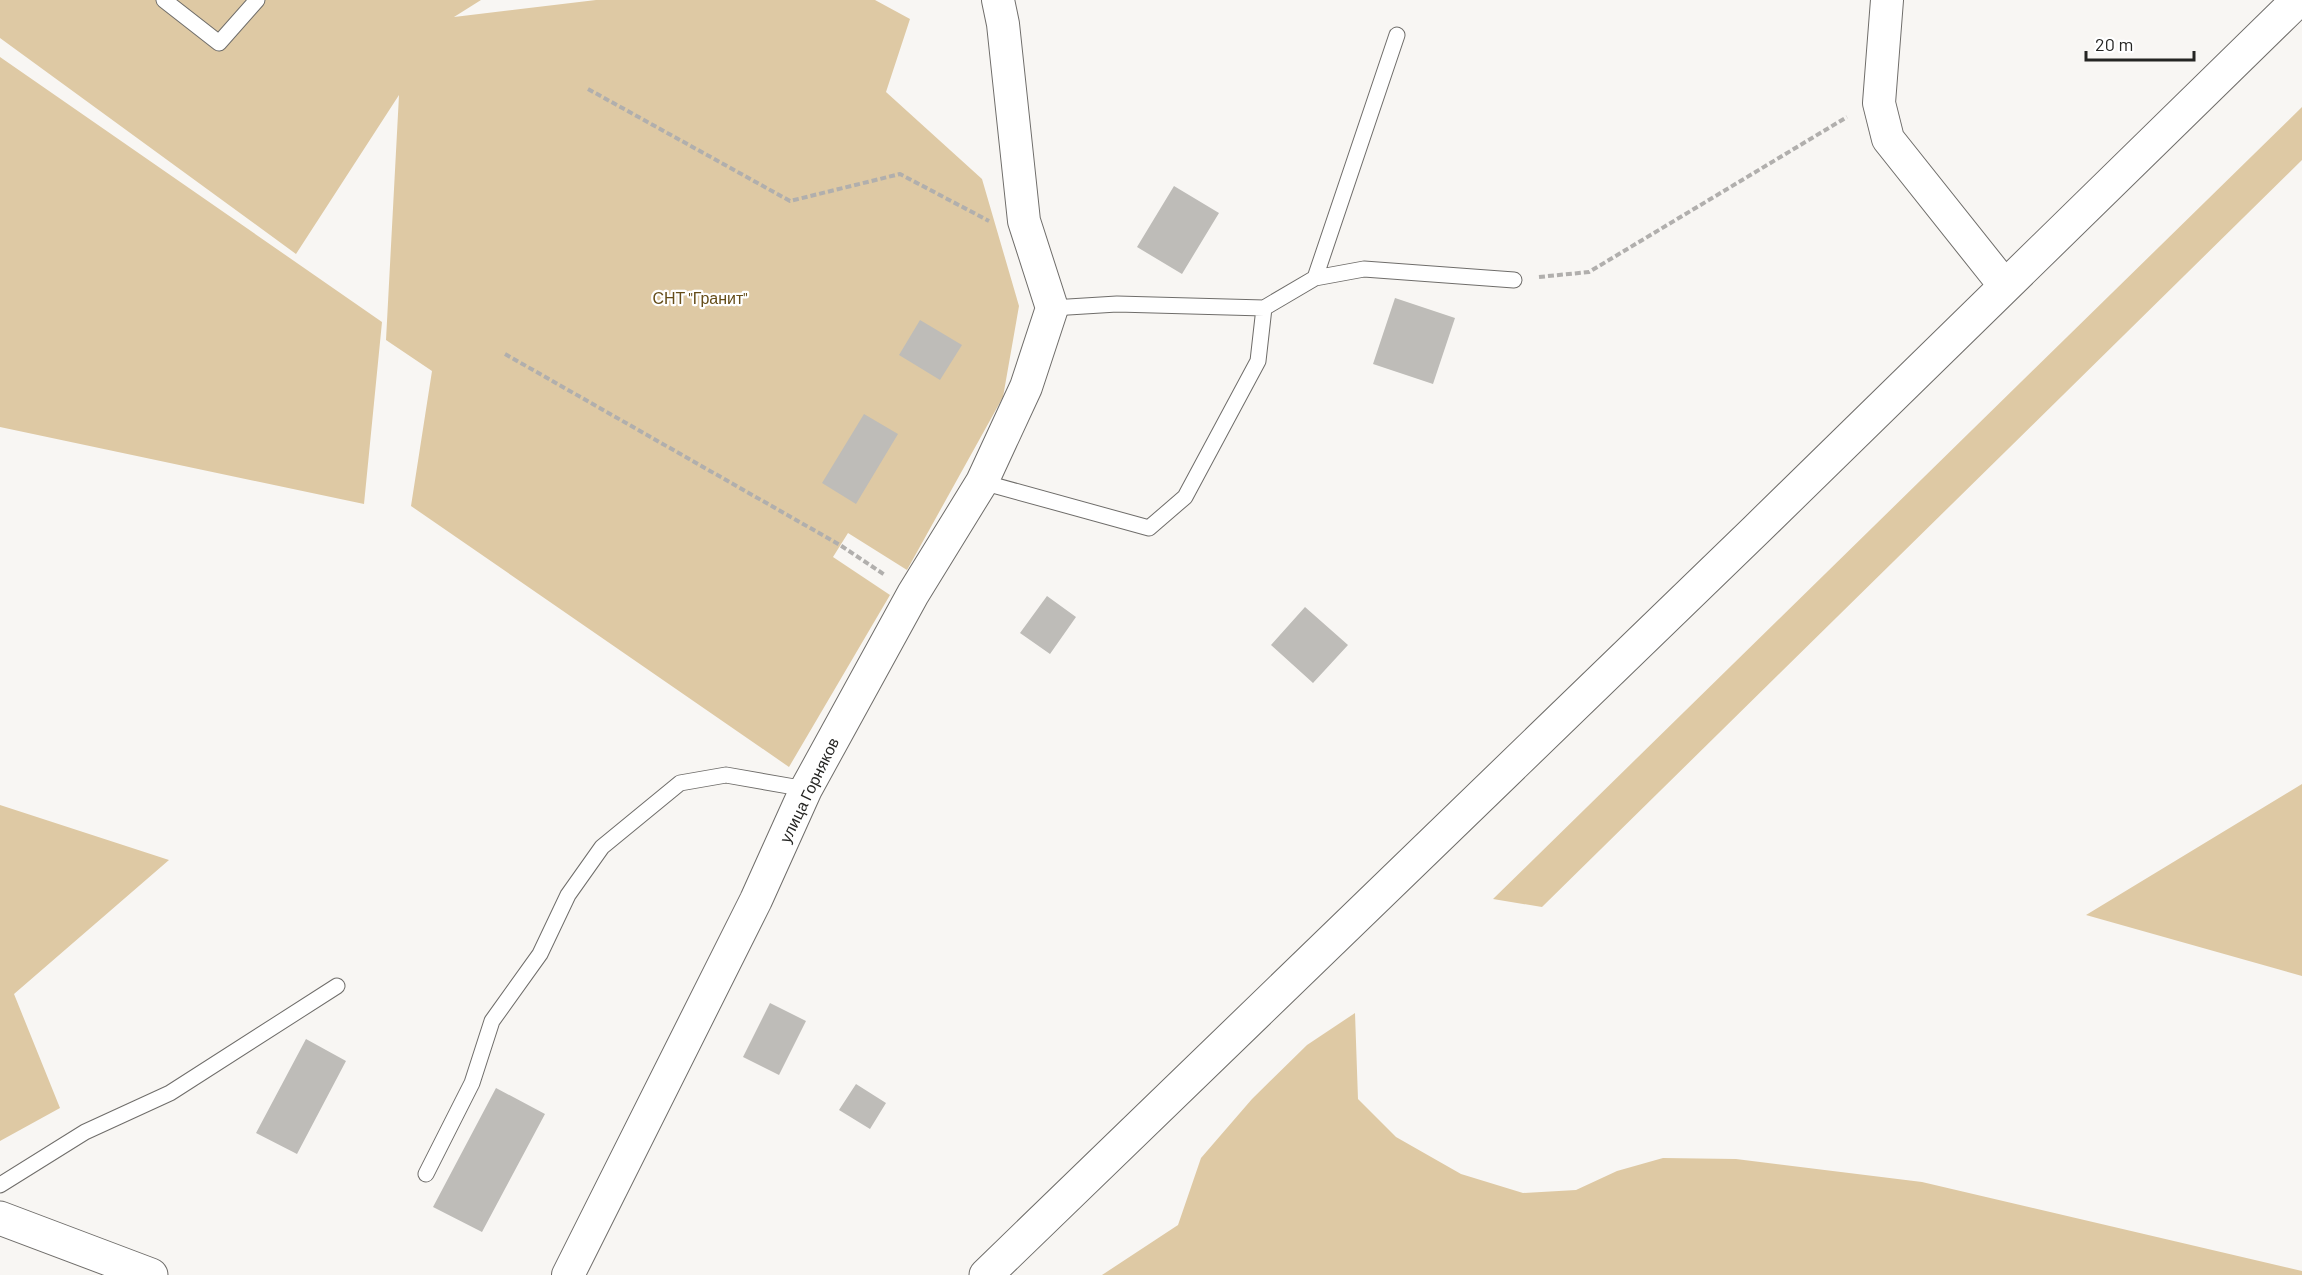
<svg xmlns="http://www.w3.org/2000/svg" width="2302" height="1275" font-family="Barlow,sans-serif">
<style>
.green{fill:#dec9a4}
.building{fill:#bebcb8}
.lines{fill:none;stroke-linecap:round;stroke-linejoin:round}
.service-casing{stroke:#6f6d6a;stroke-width:17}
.minor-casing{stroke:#6f6d6a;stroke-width:34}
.secondary-casing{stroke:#6f6d6a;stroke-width:35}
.path{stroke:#b1afad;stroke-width:4;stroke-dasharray:6 3;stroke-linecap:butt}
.service{stroke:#fff;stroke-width:15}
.minor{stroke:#fff;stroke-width:32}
.secondary{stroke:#fff;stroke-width:33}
.labels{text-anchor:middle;stroke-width:4.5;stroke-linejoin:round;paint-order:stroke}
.park-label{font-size:16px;fill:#654d19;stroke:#fff}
.street-label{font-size:16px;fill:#252523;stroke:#fff}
</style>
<rect width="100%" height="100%" fill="#f8f6f3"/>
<path class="green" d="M0,0H481L454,17L596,0H875L910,19L886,92L982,179L1019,306L1003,397L907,570L848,533L833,557L890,595L789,767L411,506L432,371L386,340L399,95L296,254L0,38Z
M0,57L382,322L364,504L0,427Z
M2302,107V160L1542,907L1493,899Z
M2302,784V976L2086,915Z
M0,805L169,860L14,994L60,1108L0,1141Z
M1355,1013L1358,1099L1396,1137L1461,1174L1523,1193L1576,1190L1617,1171L1663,1158L1736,1159L1922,1182L2302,1271V1275H1102L1178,1225L1201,1158L1252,1099L1307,1045Z"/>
<path class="building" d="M1174,186L1219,213L1182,274L1137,247Z
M1395,298L1455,318L1433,384L1373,364Z
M920,320L962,345L940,380L899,355Z
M864,414L898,434L856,504L822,483Z
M1047,596L1076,617L1050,654L1020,633Z
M1305,607L1348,645L1313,683L1271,645Z
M770,1003L806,1021L779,1075L743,1057Z
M306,1039L346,1061L297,1154L256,1133Z
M856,1084L886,1103L870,1129L839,1110Z
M496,1088L545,1114L482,1232L433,1207Z"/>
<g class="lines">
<defs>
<path id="service" d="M164,0L219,43L257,0
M1315,278L1397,35
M1052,308L1117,304L1264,308L1315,278L1364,269L1514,280
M982,482L1149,528L1185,497L1258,361L1264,308
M426,1174L472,1083L492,1021L540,954L568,895L602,847L680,783L726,775L806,789
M0,1185L85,1132L170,1093L337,986"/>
<path id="minor" d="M1887,0L1879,103L1888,139L2005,286
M568,1275L756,900L806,789L913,594L982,482L1026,387L1052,308L1024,221L1003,24L998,0"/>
<path id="secondary" d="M0,1218L151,1275
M986,1275L1756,530L2298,0"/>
</defs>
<use href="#service" class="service-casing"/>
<use href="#minor" class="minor-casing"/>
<use href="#secondary" class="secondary-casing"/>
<path class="path" d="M588,89L790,201L900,174L989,221
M1539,277L1589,272L1847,117
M505,354L840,545L885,575"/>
<use href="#service" class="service"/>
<use href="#minor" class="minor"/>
<use href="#secondary" class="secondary"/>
</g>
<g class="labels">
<g class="park-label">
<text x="700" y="304">СНТ "Гранит"</text>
</g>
<g class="street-label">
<text transform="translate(809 790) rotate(-64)" y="6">улица Горняков</text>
</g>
</g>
<path d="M2086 51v9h108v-9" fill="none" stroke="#252523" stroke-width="3"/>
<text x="2095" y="51" font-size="18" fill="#252523" stroke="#ffffff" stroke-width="4.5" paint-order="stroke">20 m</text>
</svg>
